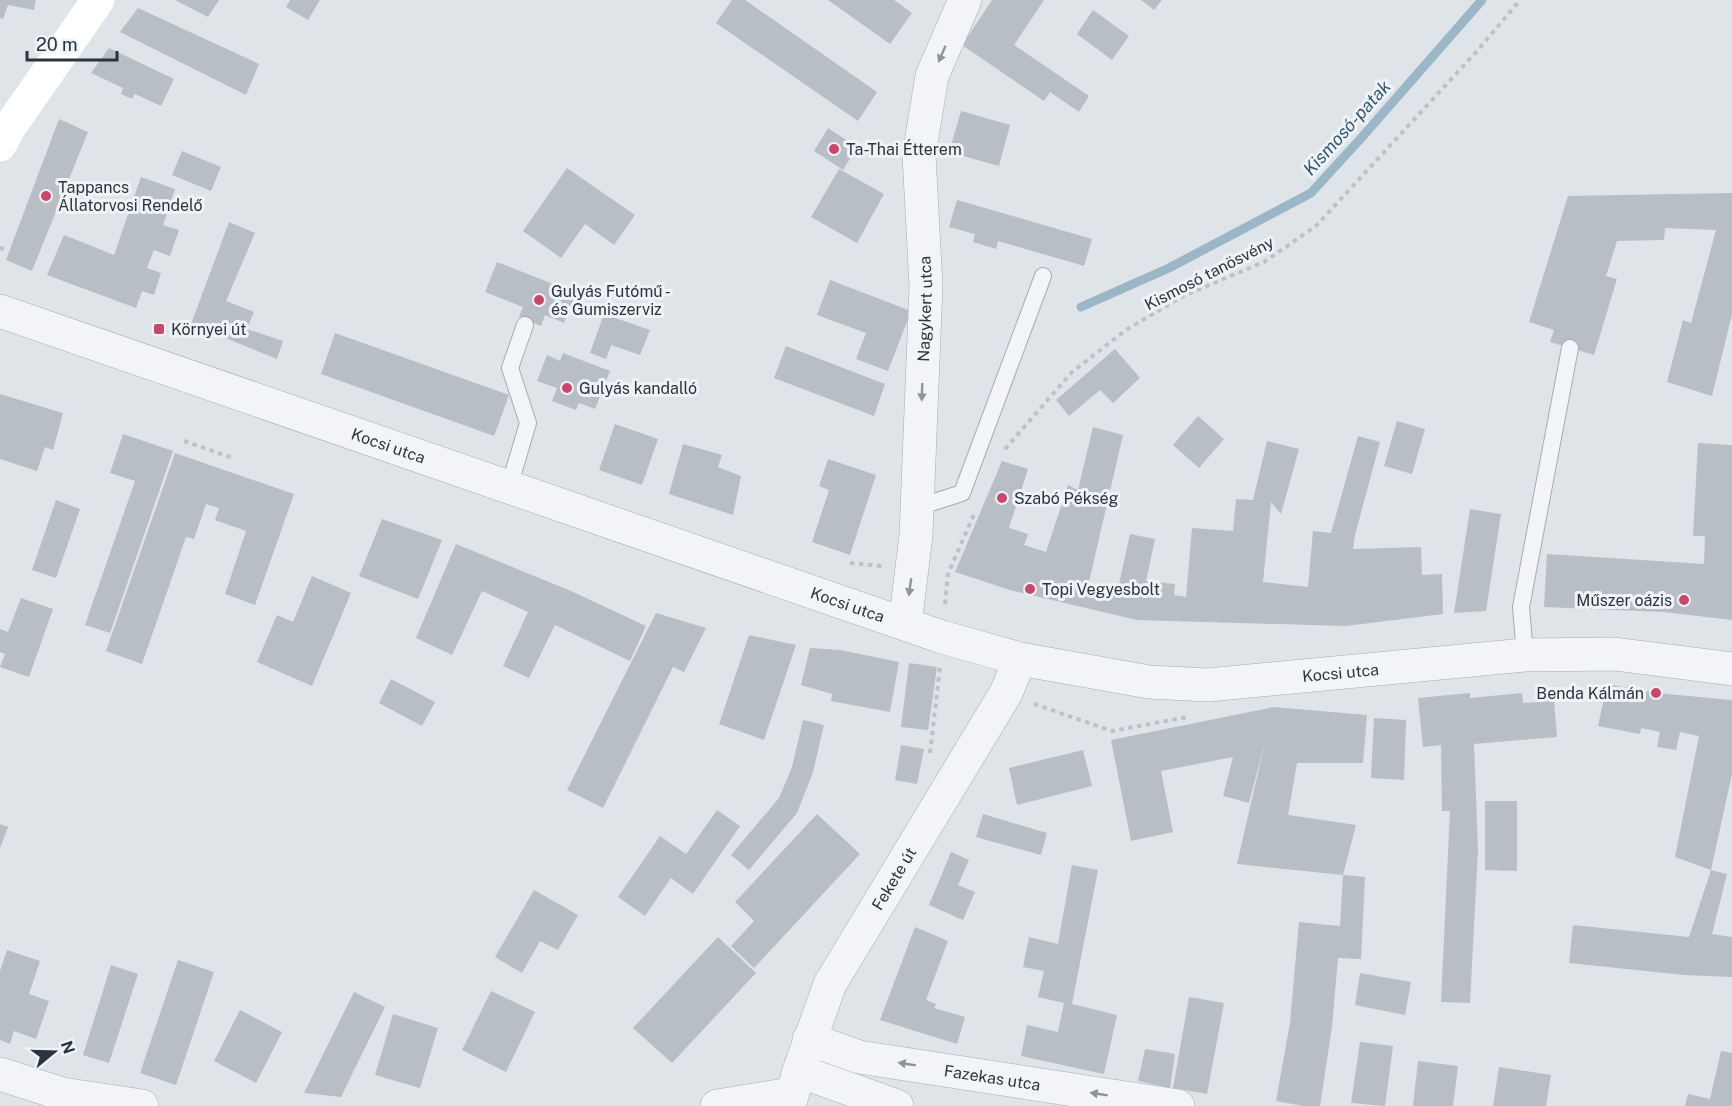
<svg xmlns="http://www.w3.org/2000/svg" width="1732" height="1106" font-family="'Public Sans',sans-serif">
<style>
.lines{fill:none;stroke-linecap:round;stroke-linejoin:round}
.stream{stroke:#9bb6c7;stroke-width:9}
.building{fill:#b7bec5}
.lane-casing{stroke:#a5acb2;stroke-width:18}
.street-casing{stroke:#a5acb2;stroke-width:34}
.path{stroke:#bec2c7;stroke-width:4;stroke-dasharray:4.5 4.5;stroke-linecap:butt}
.lane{stroke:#f2f4f7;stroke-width:16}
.street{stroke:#f2f4f7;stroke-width:33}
.secondary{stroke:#fff;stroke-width:33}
.oneway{fill:#8e949b}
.poi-dot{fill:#ca476c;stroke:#eff3f6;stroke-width:2}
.labels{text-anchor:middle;stroke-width:6;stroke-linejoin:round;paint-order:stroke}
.poi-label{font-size:16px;fill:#29343f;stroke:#eff3f6;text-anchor:start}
.street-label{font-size:16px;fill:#29343f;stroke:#eff3f6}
.water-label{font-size:18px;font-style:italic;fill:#345872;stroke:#eff3f6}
</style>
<rect width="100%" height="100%" fill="#dfe4e8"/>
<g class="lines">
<path class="stream" d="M1081,307L1169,268L1311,193L1363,136L1482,0"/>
</g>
<path class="building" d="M0,0H36L34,10L8,5L3,19L0,18Z
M175,0H219L208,17Z
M290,0H320L308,20L286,7Z
M732,0H745L877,92L858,121L716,23Z
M828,0H894L912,13L890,44Z
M992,0H1044L1014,45L1089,96L1079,112L1050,92L1044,101L962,45Z
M1141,0H1162L1154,10Z
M138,8L259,64L246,95L120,32Z
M1093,10L1129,36L1112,60L1077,34Z
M109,48L174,79L161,106L135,94L132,99L121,94L123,88L91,73Z
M961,111L1010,125L999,166L949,152Z
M59,119L88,132L32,271L6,260Z
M828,128L857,147L843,170L814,151Z
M182,151L221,167L211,191L172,175Z
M567,168L635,215L614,245L585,224L561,258L523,231Z
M839,169L884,194L857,243L811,217Z
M141,177L175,189L163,225L179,230L170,256L154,250L147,268L161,273L154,295L142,291L136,308L47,275L64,235L114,255Z
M1732,193V314L1712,396L1667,382L1683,320L1691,323L1716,230L1665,228L1664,240L1617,241L1606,276L1617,279L1594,355L1550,342L1554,330L1529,322L1568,196Z
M957,200L1092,239L1084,266L998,241L996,249L973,242L975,234L949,227Z
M229,222L255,233L226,301L254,312L247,329L283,341L277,359L191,324Z
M497,262L576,293L564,323L545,315L541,326L519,317L523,307L485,292Z
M830,280L911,311L888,371L856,359L866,333L817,315Z
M604,314L650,330L640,355L611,345L606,359L590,353Z
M335,333L509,395L494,436L321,374Z
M786,346L885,384L874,416L774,378Z
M1115,349L1140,378L1113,403L1100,390L1069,416L1056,400Z
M563,353L610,371L595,409L579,403L576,410L552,401L557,388L537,381L547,355L560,361Z
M0,394L63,413L53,450L45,447L37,471L0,459Z
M1198,416L1224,439L1199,468L1173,445Z
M1397,421L1425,429L1412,474L1384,466Z
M615,424L658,439L642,485L599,470Z
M1093,427L1123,435L1088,586L1117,593L1130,534L1155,539L1146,581L1175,584L1174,595L1186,597L1192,528L1233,531L1236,499L1253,500L1267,441L1299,449L1281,514L1271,502L1263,582L1308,587L1313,531L1331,533L1358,436L1380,442L1355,535L1353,549L1421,547L1422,575L1442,574L1443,614L1346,626L1137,620L1010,590L955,572L1002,461L1028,469L1009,528L1028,534L1024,545L1046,552L1068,485L1078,490Z
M123,434L173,451L110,633L85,625L135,481L110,473Z
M1698,443L1732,445V620L1663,612L1544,607L1547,554L1704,564L1705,536H1693Z
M683,444L722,455L718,467L741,476L733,515L669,494Z
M175,453L294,494L255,605L225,594L246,531L215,520L219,508L206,504L194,539L186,537L142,664L106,651Z
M828,459L876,475L850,555L812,542L829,490L819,486Z
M56,500L80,509L56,578L32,570Z
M1470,509L1501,514L1486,611L1454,613Z
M382,519L442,540L418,599L359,576Z
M456,544L571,591L646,626L630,661L555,625L529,678L503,666L528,612L482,591L452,655L416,638Z
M312,576L351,593L312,686L257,662L277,615L293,622Z
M21,598L53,609L29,677L0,667L5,654L0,652V629L8,632Z
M656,613L706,628L684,672L673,667L603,808L567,790Z
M749,635L796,645L764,740L719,724Z
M810,648L840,650L899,662L890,712L831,701L832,694L801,685Z
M909,663L937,667L928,730L901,727Z
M391,679L435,702L422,726L379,703Z
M1607,684L1656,693L1732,700V774L1711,870L1675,857L1699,736L1680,732L1676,750L1657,747L1660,732L1641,728L1640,734L1598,726Z
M1470,693V698L1522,693L1523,703L1554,701L1557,737L1474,744L1478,849L1470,1003L1441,1002L1450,811H1442L1441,745L1423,747L1418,698Z
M1274,707L1367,715L1363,763H1297L1288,815L1356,825L1343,875L1237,864L1265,742L1249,803L1223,796L1233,757L1161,771L1173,832L1131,841L1111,740Z
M1374,718L1406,720L1404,780L1371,778Z
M803,720L824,725L813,772L797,813L749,870L731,855L779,798L792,767Z
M901,745L924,749L917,784L895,780Z
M1083,750L1092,786L1017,805L1009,768Z
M1485,801H1517V871L1485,870Z
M717,810L740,826L693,894L671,878L645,916L618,897L660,836L686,854Z
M817,814L860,854L754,968L731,946L754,921L735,902Z
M983,814L1047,833L1041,855L976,837Z
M0,824L8,827L0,848Z
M951,852L969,860L958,885L975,892L963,920L929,905Z
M1072,865L1098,870L1072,1004L1117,1015L1104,1074L1021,1056L1027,1025L1058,1032L1064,1003L1038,997L1044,971L1023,967L1029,937L1058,944Z
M1711,870L1727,874L1712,934L1732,937V977L1684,975L1569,963L1573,925L1689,937Z
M1343,875L1365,877L1361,959L1338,958L1332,1027L1320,1106H1303L1276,1101L1290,1023L1299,922L1340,926Z
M534,890L578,915L558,950L540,941L522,973L495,957Z
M915,927L948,941L926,1000L936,1004L934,1008L965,1017L957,1044L880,1020Z
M718,937L756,973L672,1063L633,1028Z
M7,950L40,961L29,994L49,1001L36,1039L14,1031L10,1044L0,1040V971Z
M178,960L214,972L176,1085L140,1073Z
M111,965L138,974L109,1063L83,1055Z
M1360,973L1411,982L1405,1015L1355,1005Z
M491,991L535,1012L506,1072L462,1050Z
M354,992L385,1007L341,1097L304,1093Z
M1189,997L1224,1003L1207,1094L1173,1088Z
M240,1010L282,1032L256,1083L214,1061Z
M393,1014L438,1028L420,1088L375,1075Z
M1360,1042L1393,1046L1385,1106L1351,1103Z
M1145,1049L1175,1054L1170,1088L1138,1081Z
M1721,1051L1732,1053V1106H1685L1688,1094L1710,1099Z
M1418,1061L1458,1066L1453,1106H1413Z
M1499,1067L1551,1075L1546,1106H1493Z"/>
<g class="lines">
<defs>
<path id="lane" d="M509,487L528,423L510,368L525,325
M918,507L962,493L1043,276
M1525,655L1521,607L1570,348"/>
<g id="street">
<path id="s1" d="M0,311L942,637L1020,659L1149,682L1208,685L1525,655L1614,654L1732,669"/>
<path id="s2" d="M905,624L916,535L926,286L919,155L932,76L965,0"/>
<path id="s3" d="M809,1039L859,1057L1178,1106"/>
<path d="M799,1071L897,1106"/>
<path d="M0,1074L62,1094L142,1106"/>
<path d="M717,1106L792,1094"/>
<path id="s4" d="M789,1106L799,1071L830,984L1006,693L1020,659"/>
</g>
</defs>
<use href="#lane" class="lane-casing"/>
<use href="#street" class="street-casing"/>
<path class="path" d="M0,247L4,250
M184,441L233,458
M1005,449L1072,372L1126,330L1183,296L1264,262L1316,226L1478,50L1520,0
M850,563L882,566
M945,604L948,574L975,512
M1034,704L1112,731L1188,717
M930,753L940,668"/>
<use href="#lane" class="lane"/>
<use href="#street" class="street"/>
<path class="secondary" d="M0,145L9,128L98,0"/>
</g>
<defs><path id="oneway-solid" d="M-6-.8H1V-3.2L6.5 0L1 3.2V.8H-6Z" transform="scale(1.5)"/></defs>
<g class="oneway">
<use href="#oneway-solid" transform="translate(942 54) rotate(113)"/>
<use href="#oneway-solid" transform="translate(922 392) rotate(92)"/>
<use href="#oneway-solid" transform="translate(910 587) rotate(98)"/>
<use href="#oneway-solid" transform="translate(907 1064) rotate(-171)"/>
<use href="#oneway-solid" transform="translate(1099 1094) rotate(-171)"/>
</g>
<g class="poi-dot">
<circle cx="834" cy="149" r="6"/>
<circle cx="46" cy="196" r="6"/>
<circle cx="539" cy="300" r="6"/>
<rect x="153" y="323" width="12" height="12" rx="3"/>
<circle cx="567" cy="388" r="6"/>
<circle cx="1002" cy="498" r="6"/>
<circle cx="1030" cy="589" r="6"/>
<circle cx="1684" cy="600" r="6"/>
<circle cx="1656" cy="693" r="6"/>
</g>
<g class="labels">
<g class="poi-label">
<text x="846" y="155">Ta-Thai Étterem</text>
<text x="58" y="193">Tappancs<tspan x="58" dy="18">Állatorvosi Rendelő</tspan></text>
<text x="551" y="297">Gulyás Futómű -<tspan x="551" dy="18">és Gumiszerviz</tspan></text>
<text x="171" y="335">Környei út</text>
<text x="579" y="394">Gulyás kandalló</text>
<text x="1014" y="504">Szabó Pékség</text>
<text x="1042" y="595">Topi Vegyesbolt</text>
<text x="1672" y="606" text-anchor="end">Műszer oázis</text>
<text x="1644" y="699" text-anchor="end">Benda Kálmán</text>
</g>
<g class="street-label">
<text transform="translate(1209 273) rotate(-27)" y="6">Kismosó tanösvény</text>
<text dy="6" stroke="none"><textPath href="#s2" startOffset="316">Nagykert utca</textPath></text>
<text dy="6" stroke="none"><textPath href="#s1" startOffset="411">Kocsi utca</textPath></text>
<text dy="6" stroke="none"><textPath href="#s1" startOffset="897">Kocsi utca</textPath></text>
<text dy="6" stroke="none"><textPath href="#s1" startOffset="1401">Kocsi utca</textPath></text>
<text dy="6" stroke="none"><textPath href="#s4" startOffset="252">Fekete út</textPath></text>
<text dy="6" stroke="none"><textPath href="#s3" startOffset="188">Fazekas utca</textPath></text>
</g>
<g class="water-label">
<text transform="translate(1347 128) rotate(-48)" y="6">Kismosó-patak</text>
</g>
</g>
<g transform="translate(54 1052) rotate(71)" stroke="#eff3f6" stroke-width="4.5" paint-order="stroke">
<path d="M0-4.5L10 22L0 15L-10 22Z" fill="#29343f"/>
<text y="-9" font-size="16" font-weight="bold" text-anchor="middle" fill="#29343f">N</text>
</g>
<path d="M27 51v9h90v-9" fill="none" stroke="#29343f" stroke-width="3"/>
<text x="36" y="51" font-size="18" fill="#29343f" stroke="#eff3f6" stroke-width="4.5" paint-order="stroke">20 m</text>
</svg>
